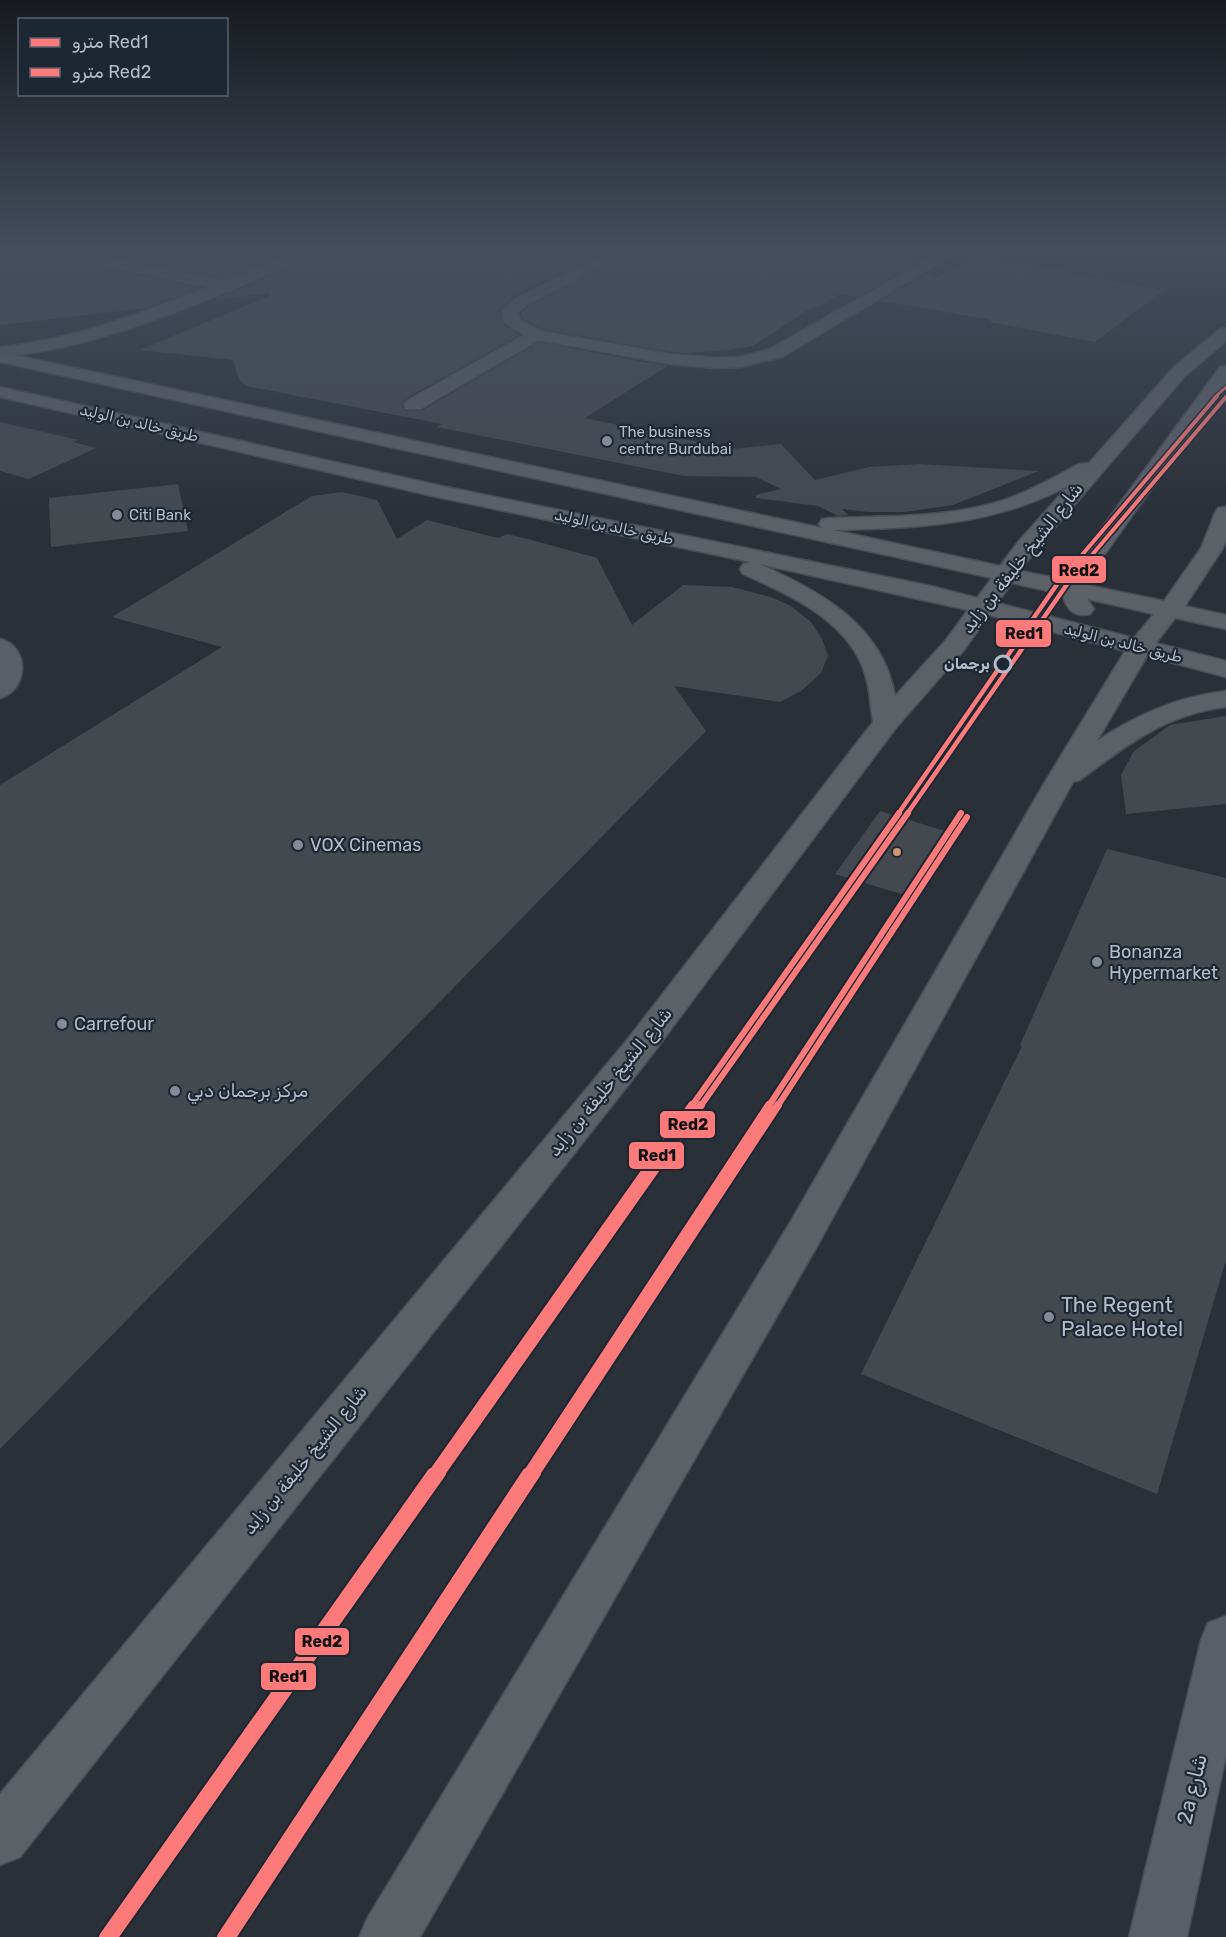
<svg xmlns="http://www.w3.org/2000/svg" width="1226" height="1937" font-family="Rubik,'Noto Naskh Arabic',sans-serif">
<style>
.building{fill:#444950}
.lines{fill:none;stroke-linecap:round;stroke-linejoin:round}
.minor-casing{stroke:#484c53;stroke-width:3}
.major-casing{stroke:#484c55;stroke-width:3}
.minor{fill:#5a5e66;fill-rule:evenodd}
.major{fill:#5c6168;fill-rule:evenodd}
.metro-1-far5-casing{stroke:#1d2633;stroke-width:5}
.metro-1-far4-casing{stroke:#1d2633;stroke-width:7}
.metro-1-far3-casing{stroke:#1d2633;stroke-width:8}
.metro-1-far2-casing{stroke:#1d2633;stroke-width:10}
.metro-1-far1-casing{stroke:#1d2633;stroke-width:12}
.metro-1-casing{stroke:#1d2633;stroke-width:14}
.metro-2-far4-casing{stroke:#1d2633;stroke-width:7}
.metro-2-far3-casing{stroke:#1d2633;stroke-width:8}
.metro-2-far2-casing{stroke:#1d2633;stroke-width:10}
.metro-2-far1-casing{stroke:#1d2633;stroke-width:12}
.metro-2-casing{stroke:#1d2633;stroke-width:14}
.metro-1-far5{stroke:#fc7a7a;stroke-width:3}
.metro-1-far4{stroke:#fc7a7a;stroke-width:4}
.metro-1-far3{stroke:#fc7a7a;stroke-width:4.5}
.metro-1-far2{stroke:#fc7a7a;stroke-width:6}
.metro-1-far1{stroke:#fc7a7a;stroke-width:8}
.metro-1{stroke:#fc7a7a;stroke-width:10}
.metro-2-far4{stroke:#fc7a7a;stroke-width:4}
.metro-2-far3{stroke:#fc7a7a;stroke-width:4.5}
.metro-2-far2{stroke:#fc7a7a;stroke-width:6}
.metro-2-far1{stroke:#fc7a7a;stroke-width:8}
.metro-2{stroke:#fc7a7a;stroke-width:10}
.poi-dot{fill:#848b96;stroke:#1d2633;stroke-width:2}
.stop-dot{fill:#1d2633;stroke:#b4bcc9;stroke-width:3}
.bus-dot{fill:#cd976f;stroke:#1d2633;stroke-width:2}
.labels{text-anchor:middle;stroke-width:4.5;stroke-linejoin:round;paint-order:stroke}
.far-street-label{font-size:15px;fill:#b4bcc9;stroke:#1d2633}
.far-poi-label{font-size:15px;fill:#b4bcc9;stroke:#1d2633;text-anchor:start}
.far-stop-label{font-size:15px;font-weight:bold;fill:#b4bcc9;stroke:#1d2633;text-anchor:end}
.street-label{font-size:18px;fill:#b4bcc9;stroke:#1d2633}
.poi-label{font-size:18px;fill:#b4bcc9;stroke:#1d2633;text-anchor:start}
.near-poi-label{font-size:21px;fill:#b4bcc9;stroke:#1d2633;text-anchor:start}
.near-street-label{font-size:21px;fill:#b4bcc9;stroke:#1d2633}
.line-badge{stroke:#1d2633;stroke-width:2}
.pale-badge-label{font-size:16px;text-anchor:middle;font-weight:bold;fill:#111}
</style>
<rect width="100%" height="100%" fill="#2a3038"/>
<path class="building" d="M78,250H296L224,279Z
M324,250H608L513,297L500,311L503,324L520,335L405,399L402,406L406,411H421L539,342L667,366L585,418L731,449L781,444L815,480L869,467L919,464L1039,471L953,505L905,512H869L842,509L848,515L838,516L818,506L756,498V495L781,489L756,477L684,476L437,427L442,424L246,386L239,379L233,360L139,350L270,296L269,293L213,300L321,255Z
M633,250H897L916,263L857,297L840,294L818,307L814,306L753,346L730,350L686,353L670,352L542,329L522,318L521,313L528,307Z
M37,252L45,256L200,288L147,308L0,325V262L34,255Z
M976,255L1076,272L1073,274L1164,290L1095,342L989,322L992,320L881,301L929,272L937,278Z
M0,422L79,440L73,442L96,448L29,479L0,471Z
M178,484L188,531L51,547L49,498Z
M342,492L377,500L397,539L427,520L498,538L507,534L528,539L597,558L632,625L683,585L732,587L771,597L791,606L811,622L822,639L828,656L821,673L801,691L780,702L674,686L706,731L0,1449V785L222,647L112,617L312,496Z
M1226,716V804L1126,814L1121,775L1134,751L1170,725Z
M880,811L955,834L911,897L835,874Z
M1107,849L1226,878V1260L1157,1494L861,1374L1022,1046L1020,1045Z"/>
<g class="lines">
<defs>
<path id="minor" d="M8,250H36L34,253L0,260V252Z
M38,250H67L224,281L302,250H322L320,253C219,294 110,347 0,357V347C73,340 140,313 208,287L45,254Z
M613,250H631L527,305L518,312L520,320L541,331L670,354L716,358L740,357L770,349L944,250H961L782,357L740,367L716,368L670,364L539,340L420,409H406L404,405L406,401L524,335L504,322L502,311L515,299Z
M0,639C30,646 29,690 0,698Z
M1226,1616V1756L1187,1937H1129L1201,1640L1208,1623Z"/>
<path id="major" d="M1226,328V341L1186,375L1034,552L1020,571L1066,580L1076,563L1220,367L1226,366V384L1095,568L1087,585L1164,601L1201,548L1215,513L1218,508L1226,507V541L1223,548L1185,606L1226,615V629L1175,618L1156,643L1226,661V677L1147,656L1097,741C1138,714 1177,697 1226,691V707C1166,714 1127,745 1080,780L1073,782L816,1248L420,1937H359L368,1917L788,1226L1045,782L1125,651L989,615L964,650L895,729L651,1056L20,1857L0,1865V1794L627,1040L873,722C870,704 870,685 863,668C844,619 788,594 743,574L740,569L743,564L750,562L437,497L0,397V387L437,485L931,586L977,598L992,578L0,362V352L822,528L819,524L822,519L830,518C888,516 949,518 1004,500C1030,491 1055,477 1079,464L1089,463L1174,367L1220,329ZM1068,486L1018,542L1000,566L833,530C917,528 992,526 1068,486ZM759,564L968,610L946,640L895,696C883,625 820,591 759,564ZM1012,583L1062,594C1067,609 1073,618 1090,614L1094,609L1087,599L1154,614L1134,638L997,603Z"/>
</defs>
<use href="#minor" class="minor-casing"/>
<use href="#major" class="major-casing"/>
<use href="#minor" class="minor"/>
<use href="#major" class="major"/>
<defs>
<path id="metro-1-far5" d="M1215,397L1226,387"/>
<path id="metro-1-far4" d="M1059,582L1217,396"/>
<path id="metro-1-far3" d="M898,814L1060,580"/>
<path id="metro-1-far2" d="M691,1107L899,813
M768,1107L961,813"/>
<path id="metro-1-far1" d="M431,1475L692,1105
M526,1475L769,1105"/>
<path id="metro-1" d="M104,1937L432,1473
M222,1937L527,1473"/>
<path id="metro-2-far4" d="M1069,582L1226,397"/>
<path id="metro-2-far3" d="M907,814L1070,580"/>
<path id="metro-2-far2" d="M700,1107L908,813
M777,1107L967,817"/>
<path id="metro-2-far1" d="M440,1475L701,1105
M535,1475L778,1105"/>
<path id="metro-2" d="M113,1937L441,1473
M231,1937L536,1473"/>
</defs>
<use href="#metro-1-far5" class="metro-1-far5-casing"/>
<use href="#metro-1-far4" class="metro-1-far4-casing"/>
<use href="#metro-1-far3" class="metro-1-far3-casing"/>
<use href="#metro-1-far2" class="metro-1-far2-casing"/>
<use href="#metro-1-far1" class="metro-1-far1-casing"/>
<use href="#metro-1" class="metro-1-casing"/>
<use href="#metro-2-far4" class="metro-2-far4-casing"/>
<use href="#metro-2-far3" class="metro-2-far3-casing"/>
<use href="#metro-2-far2" class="metro-2-far2-casing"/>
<use href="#metro-2-far1" class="metro-2-far1-casing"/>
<use href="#metro-2" class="metro-2-casing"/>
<use href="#metro-1-far5" class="metro-1-far5"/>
<use href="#metro-1-far4" class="metro-1-far4"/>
<use href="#metro-1-far3" class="metro-1-far3"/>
<use href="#metro-1-far2" class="metro-1-far2"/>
<use href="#metro-1-far1" class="metro-1-far1"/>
<use href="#metro-1" class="metro-1"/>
<use href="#metro-2-far4" class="metro-2-far4"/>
<use href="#metro-2-far3" class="metro-2-far3"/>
<use href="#metro-2-far2" class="metro-2-far2"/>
<use href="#metro-2-far1" class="metro-2-far1"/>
<use href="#metro-2" class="metro-2"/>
</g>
<linearGradient id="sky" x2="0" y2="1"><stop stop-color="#171a1f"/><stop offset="0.48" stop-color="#444e5e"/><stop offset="1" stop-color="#444e5e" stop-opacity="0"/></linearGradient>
<rect width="1226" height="521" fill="url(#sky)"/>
<g class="poi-dot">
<circle cx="607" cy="441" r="6"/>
<circle cx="117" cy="515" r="6"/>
<circle cx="298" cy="845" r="6"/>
<circle cx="1097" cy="962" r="6"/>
<circle cx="62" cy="1024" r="6"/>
<circle cx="175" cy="1091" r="6"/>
<circle cx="1049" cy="1317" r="6"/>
</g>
<circle class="stop-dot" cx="1003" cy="664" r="8"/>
<circle class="bus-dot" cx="897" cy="852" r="5"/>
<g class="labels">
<g class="far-street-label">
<text transform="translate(139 423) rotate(13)" y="5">طريق خالد بن الوليد</text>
<text transform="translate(614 527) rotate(12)" y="5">طريق خالد بن الوليد</text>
<text transform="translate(1123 643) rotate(14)" y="5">طريق خالد بن الوليد</text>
</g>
<g class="far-poi-label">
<text x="619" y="437">The business<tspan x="619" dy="17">centre Burdubai</tspan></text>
<text x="129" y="520">Citi Bank</text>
</g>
<g class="far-stop-label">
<text x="990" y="669">برجمان</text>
</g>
<g class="street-label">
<text transform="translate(1022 558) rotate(-52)" y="6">شارع الشيخ خليفة بن زايد</text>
<text transform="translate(610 1082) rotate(-51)" y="6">شارع الشيخ خليفة بن زايد</text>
<text transform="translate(305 1460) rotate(-51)" y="6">شارع الشيخ خليفة بن زايد</text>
</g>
<g class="poi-label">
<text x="310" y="851">VOX Cinemas</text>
<text x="1109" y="958">Bonanza<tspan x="1109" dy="21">Hypermarket</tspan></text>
<text x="74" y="1030">Carrefour</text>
<text x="187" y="1097">مركز برجمان دبي</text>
</g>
<g class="near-poi-label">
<text x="1061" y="1312">The Regent<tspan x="1061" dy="24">Palace Hotel</tspan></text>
</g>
<g class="near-street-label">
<text transform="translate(1192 1789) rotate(-77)" y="7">2a شارع</text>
</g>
</g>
<g class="line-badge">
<rect x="1051" y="555" width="56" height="29" rx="6" fill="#fc7a7a"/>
<rect x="995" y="619" width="57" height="29" rx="6" fill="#fc7a7a"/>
<rect x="659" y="1110" width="57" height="29" rx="6" fill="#fc7a7a"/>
<rect x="628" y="1141" width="57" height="29" rx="6" fill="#fc7a7a"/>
<rect x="294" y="1627" width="56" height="29" rx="6" fill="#fc7a7a"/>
<rect x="260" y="1662" width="57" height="29" rx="6" fill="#fc7a7a"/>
</g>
<g class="pale-badge-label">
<text x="1079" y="576">Red2</text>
<text x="1024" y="639">Red1</text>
<text x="688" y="1130">Red2</text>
<text x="657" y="1161">Red1</text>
<text x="322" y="1647">Red2</text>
<text x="288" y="1682">Red1</text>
</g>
<rect x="18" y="18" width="210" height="78" fill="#1d2633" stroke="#59626f" stroke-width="1.5"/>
<rect x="30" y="38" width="30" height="9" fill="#fc7a7a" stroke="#59626f" stroke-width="1.5"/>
<text x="72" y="48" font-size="18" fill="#b4bcc9">مترو Red1</text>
<rect x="30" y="68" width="30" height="9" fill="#fc7a7a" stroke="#59626f" stroke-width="1.5"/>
<text x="72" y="78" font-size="18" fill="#b4bcc9">مترو Red2</text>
</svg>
